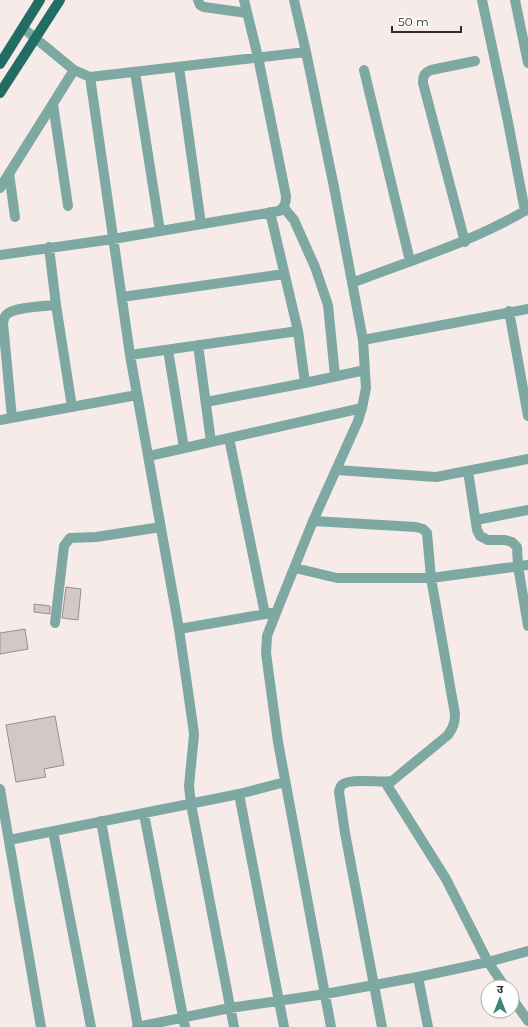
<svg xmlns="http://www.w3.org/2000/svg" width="528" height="1027" font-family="Montserrat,'Noto Sans Devanagari',sans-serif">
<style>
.building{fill:#d4c8c6;stroke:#998e8d}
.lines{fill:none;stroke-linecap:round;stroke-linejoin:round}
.minor{stroke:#7da9a2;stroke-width:10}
.major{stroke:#216c63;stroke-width:10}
</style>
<rect width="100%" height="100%" fill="#f7ebe9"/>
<path class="building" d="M66,587L81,589L78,620L62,618Z
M34,604L50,606V614L34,612Z
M25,629L28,649L0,654V633Z
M55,716L64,765L44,769L46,777L16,782L6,725Z"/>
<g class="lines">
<path class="minor" d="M198,0L200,5L204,7L247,13
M294,0L306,52L334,187L363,340L366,388L362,408L358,421L313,521L276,613L267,636L266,653L278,742L331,1027
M482,0L507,117L525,211
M515,0L528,63
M23,28L74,70L90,77L306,52
M179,67L201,224
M364,70L410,261
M135,72L160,231
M90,77L130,355L179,629L193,726L194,735L189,786L191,804L234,1027
M53,104L68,206
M9,173L15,217
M0,188L74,70
M284,208L294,220L315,267L328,305L335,376
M270,212L298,331L305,383
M465,242L423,83C423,76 424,73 431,70L475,61
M49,247L56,305L72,407
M0,255L113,239L279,211C285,207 286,203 286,196L258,57L244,0
M352,283C411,260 473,242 528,209
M122,297L284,274
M509,311L528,416
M363,340L528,309
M198,345L211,442
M168,350L184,448
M130,355L298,331
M206,402L305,383L365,370
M12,418L3,323C4,320 4,317 6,315C13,307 45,306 56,305
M0,420L137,395
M229,438L265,614
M149,456L362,408
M337,470L436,477L528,459
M468,471L477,530L480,536L488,540H505L512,542L517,547L518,566L528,626
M476,520L528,510
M313,521L416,527L423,529L427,533L431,578L455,714C455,723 453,728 448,735L392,781C381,783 346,777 341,786C340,786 339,792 339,792L345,833L382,1027
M295,568L337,578H431L528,565
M55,623L64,546L70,538L96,537L161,527
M179,629L271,613
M385,782L446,879L488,962L505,987
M0,789L41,1027
M239,794L284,1027
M144,814L185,1027
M101,821L138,1027
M53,831L91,1027
M9,840L239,794L285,782
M418,977L428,1027
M512,998L528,1021
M137,1027L230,1008L325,994L418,977L488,962L528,951"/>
<path class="major" d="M0,64L40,0
M0,93L60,0"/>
</g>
<g transform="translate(500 999)"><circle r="19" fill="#ffffff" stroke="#acaaaa"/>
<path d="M0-3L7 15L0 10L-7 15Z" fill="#3d8379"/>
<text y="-6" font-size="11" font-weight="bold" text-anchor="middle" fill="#302b2b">उ</text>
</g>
<path d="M392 26v6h69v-6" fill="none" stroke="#302b2b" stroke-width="2"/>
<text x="398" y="26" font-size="12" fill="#302b2b" stroke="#ffffff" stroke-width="3" paint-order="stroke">50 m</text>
</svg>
